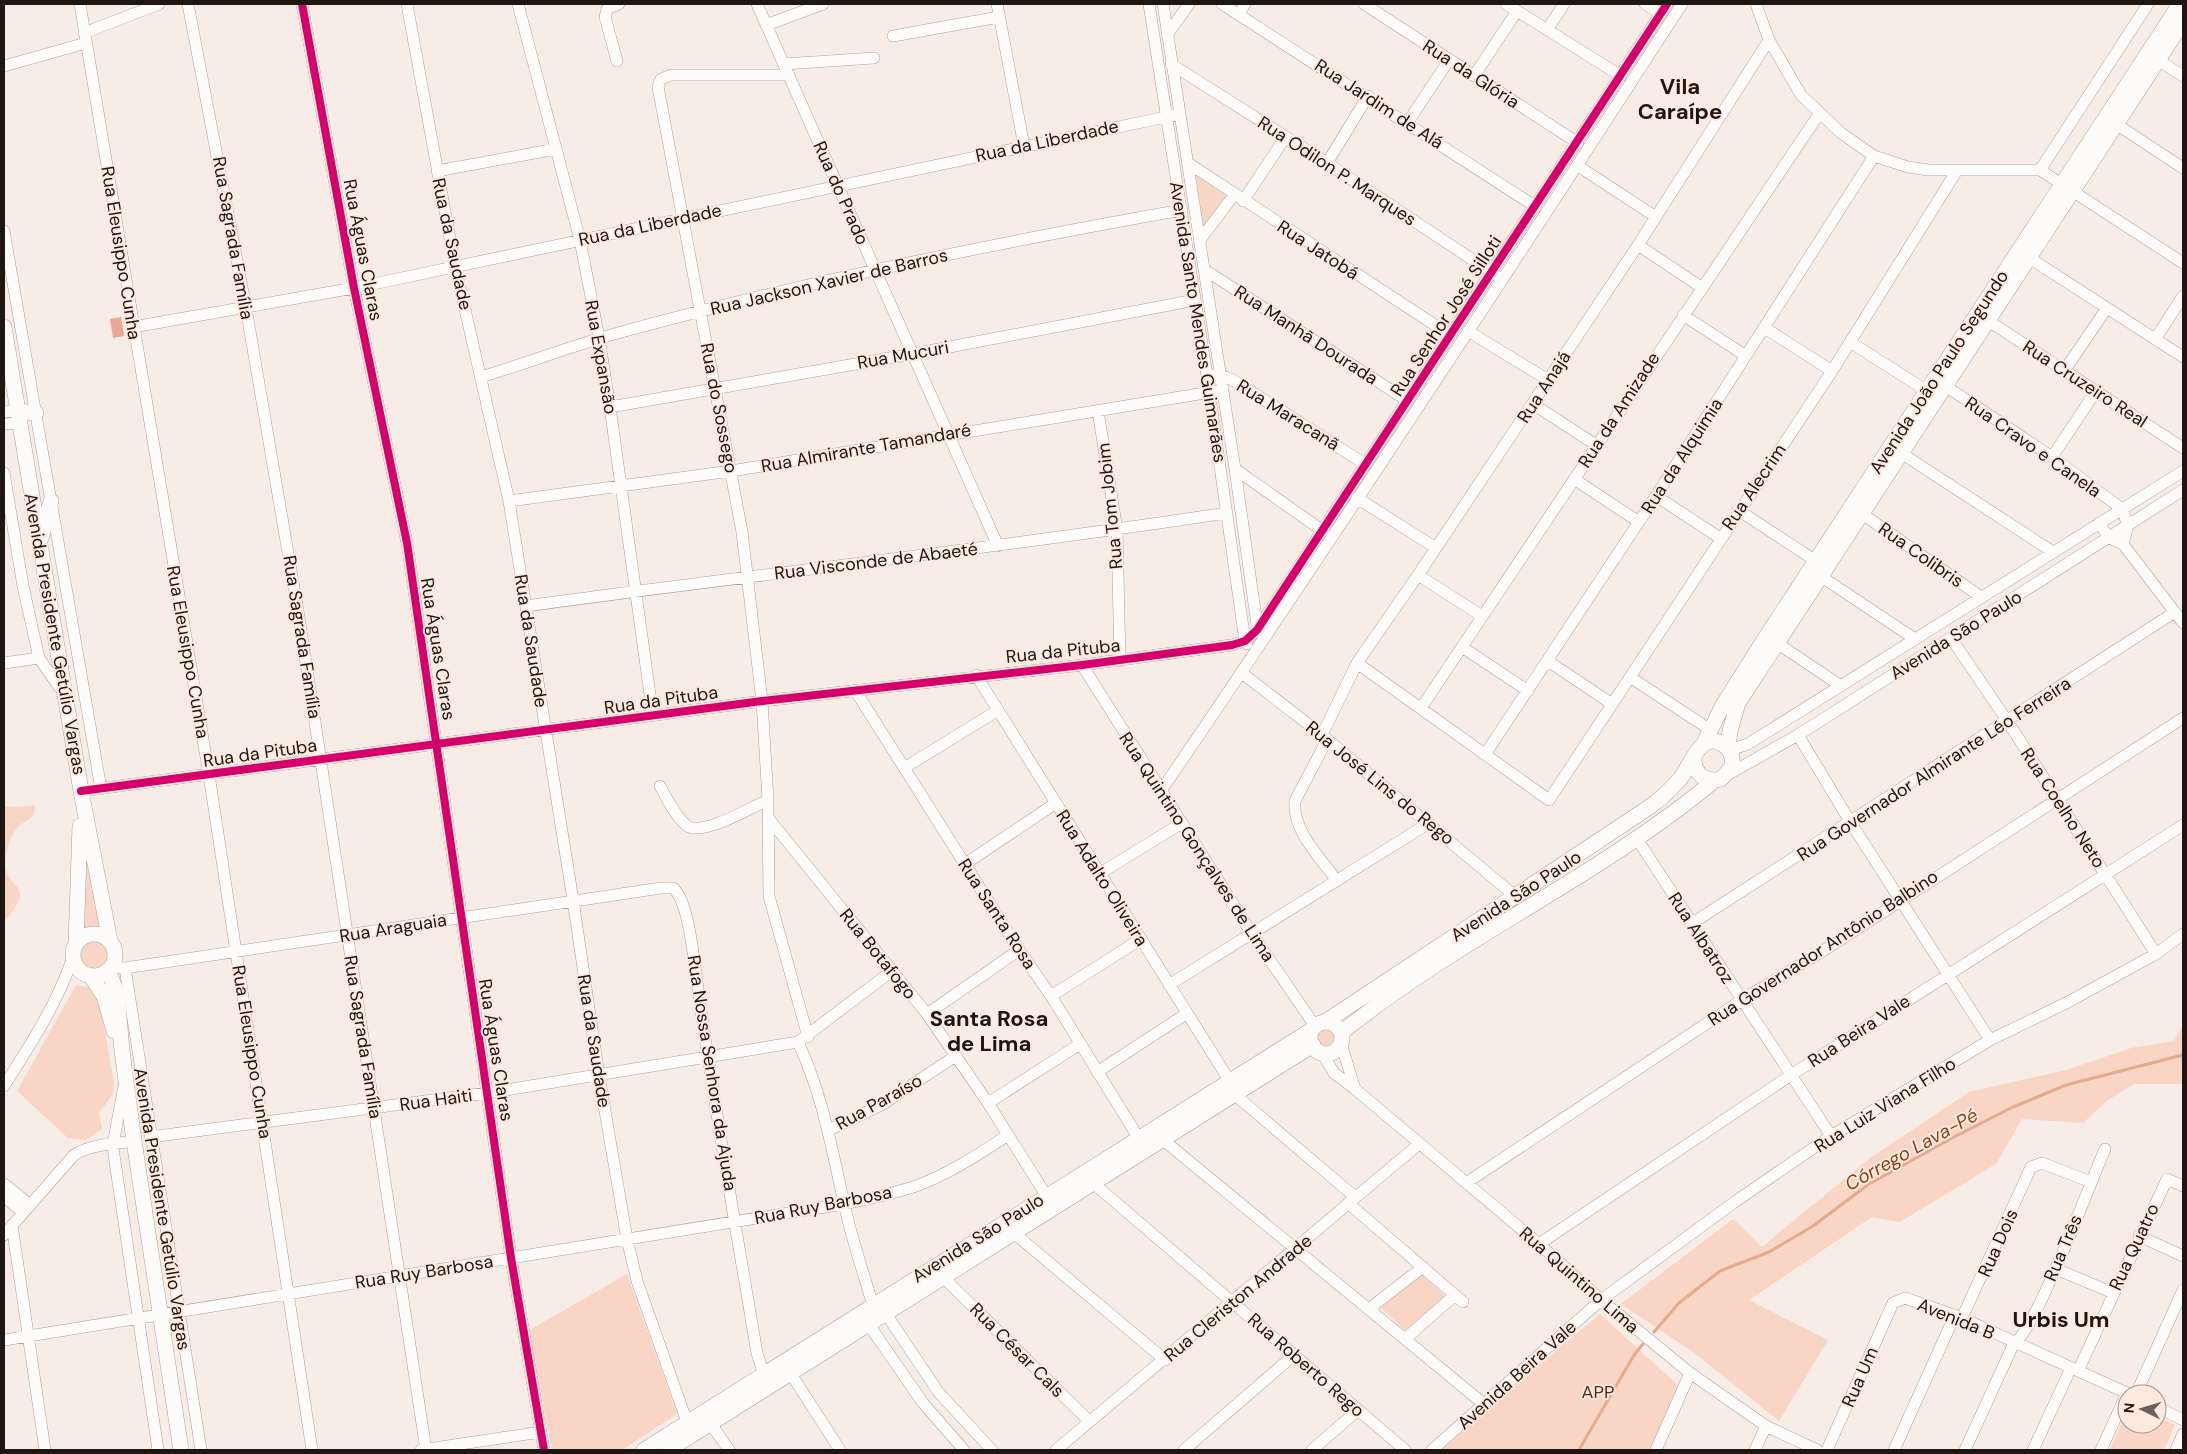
<svg xmlns="http://www.w3.org/2000/svg" width="2187" height="1454" font-family="'DM Sans',sans-serif">
<style>
.green{fill:#f9d5c5}
.water{fill:#e6aa90}
.lines{fill:none;stroke-linecap:round;stroke-linejoin:round}
.stream{stroke:#e6aa90;stroke-width:3}
.minor-casing{stroke:#aba29e;stroke-width:12}
.major-casing{stroke:#aba29e;stroke-width:16}
.minor{stroke:#fefcfb;stroke-width:11}
.major{stroke:#fefcfb;stroke-width:15}
.cycleway-casing{stroke:#fee9df;stroke-width:11}
.cycleway{stroke:#d6006c;stroke-width:8}
.labels{text-anchor:middle;stroke-width:4;stroke-linejoin:round;paint-order:stroke}
.street-label{font-size:18px;fill:#1d1612;stroke:#fee9df}
.park-label{font-size:18px;fill:#5d2910;stroke:#fee9df}
.water-label{font-size:19px;font-style:italic;fill:#893f1b;stroke:#fee9df}
.district-label{font-size:22px;font-weight:bold;fill:#1d1612;stroke:#fee9df}
</style>
<rect width="100%" height="100%" fill="#f7ece6"/>
<path class="green" d="M1194,173L1226,196L1204,227Z
M35,806C35,820 26,819 17,828C11,834 7,847 6,856C0,894 42,878 4,922V807Z
M84,846L105,933L94,930L79,935Z
M75 954a18 18 0 1 1 36 0a18 18 0 1 1-36 0Z
M76,985L88,987L99,998L114,1083L113,1094L99,1113L102,1129L86,1140L68,1138L17,1091Z
M2183,1025V1084H2134L2108,1100L2083,1123L2022,1119L1996,1164L1900,1222L1872,1217L1749,1300L1828,1340L1779,1421L1696,1354L1621,1304L1733,1219L1762,1247L1870,1158L1969,1092L2066,1070L2131,1048L2174,1041Z
M1313 1038a13 13 0 1 1 26 0a13 13 0 1 1-26 0Z
M627,1274L677,1414L622,1450H552L528,1331Z
M1421,1274L1447,1298L1406,1331L1381,1308Z
M1600,1314L1683,1390L1652,1450H1438Z
M2127,1411V1424H2157V1417L2175,1425L2164,1450H2110Z"/>
<path class="water" d="M121,317L124,336L113,338L110,319Z"/>
<g class="lines">
<path class="stream" d="M1654,1332L1679,1303L1720,1271L1769,1252L1813,1226L1869,1184L1954,1137L2011,1108L2066,1085L2183,1055
M1579,1450L1634,1355L1643,1344"/>
<defs>
<path id="minor" d="M80,4L209,775L312,1450
M188,4L246,308L298,611L426,1450
M302,4L354,288L407,543L511,1258L544,1450
M407,4L455,266L509,501L573,900L599,1076L627,1239L637,1281L687,1422
M518,4L580,240L599,338L610,407L653,716
M757,4L998,546
M997,4L1024,146
M1149,4L1207,376L1245,641L1247,644
M1163,4L1235,469L1258,632
M1222,4L1536,207
M1364,4L1578,143
M1506,4L1621,76
M1645,4L1661,14
M1756,4L1769,40L1801,95L1841,133L1874,156L1908,167L1928,170H2040L2183,263
M1239,14L1245,4
M766,25L823,4
M1547,30L1564,4
M84,33L159,4
M1167,35L1189,4
M893,36L999,17
M2158,60L2183,76
M617,61L605,17L607,9L619,4
M784,64L874,58
M1171,64L1327,163L1497,276
M4,66L86,43
M789,75H671L661,79L658,87L742,532L762,701L768,800L769,896L808,1037
M1474,76L1517,11
M1408,122L1449,60
M2116,124L2183,168
M1188,163L1450,335
M1327,163L1368,96
M1578,166L1656,217
M2040,170L2148,4
M437,171L556,149
M1243,201L1285,138
M4,231L101,789
M1200,240L1234,195
M1638,245L1701,287
M2028,257L2183,357
M1205,270L1408,401
M1683,315L1746,356
M1987,320L2183,448
M133,327L354,288L1180,114
M1765,328L1832,371
M1468,331L1548,380
M2156,338L2183,296
M1850,342L1927,391
M2064,371L2107,308
M1213,375H1220L1233,380L1365,464
M481,377C530,362 577,344 625,331C808,281 995,243 1182,210
M1944,385L2052,457L2122,509L2128,526L2123,544
M1533,404L1596,445
M610,407L913,354L1195,300
M1098,411L1117,530L1120,661
M4,412L17,411
M4,424L19,423
M1901,453L2053,552
M2052,457L2096,391
M1235,469L1323,531
M4,473L23,586L39,658L59,687
M1574,479L1639,522
M1656,496L1720,538
M1357,498L1436,548
M509,501L731,471L1223,390
M1738,510L1816,561
M1861,513L1981,597
M2099,523L2109,538L2123,544L2183,623
M1816,573L1915,639
M1418,575L1482,616
M526,606C759,574 993,549 1226,513
M1951,638L2008,722L2156,954
M1777,643L1841,686
M1462,647L1528,691
M1548,661L1612,704
M4,663L39,658
M1357,663L1549,800L1832,371L1956,172
M1082,665L1252,934L1315,1026
M1242,673L1322,735L1515,896
M976,675L1229,1080
M1630,677L1709,729
M855,690L1019,950L1051,996L1138,1137
M1421,708L1819,114
M1322,735L1357,663L1418,575L1638,245L1769,40
M1798,735L1851,823L1990,1040
M1327,740L1295,801C1292,831 1321,858 1337,881
M1730,750L1748,744L2183,471
M1486,753L1656,496L1874,156
M904,768L997,711
M1727,775L1798,735L2183,490
M660,786C667,799 675,815 686,825C701,838 751,807 768,800
M81,791L762,701L1082,665L1232,645L1245,641L1257,630L1667,4
M1161,791C1338,531 1511,268 1682,4
M769,819L927,1014L988,1103L1046,1195
M1637,839L1831,1136
M965,864L1056,803
M1099,874L1182,823
M1691,924L2175,612
M111,967L125,968L661,888H673C689,901 694,962 697,982C714,1106 736,1229 757,1353L764,1375
M125,968L201,1450
M1169,985L1429,823
M1051,996L1141,939
M927,1014L1019,950
M798,1042C823,1096 831,1146 844,1203C851,1237 863,1271 873,1306
M1341,1043L1355,1089
M1322,1053L1334,1073L1355,1089L1539,1244L1601,1300L1690,1373L1766,1426L1817,1450
M1097,1072L1186,1014
M4,1086C31,1044 57,1004 73,957
M124,1086L113,1144L114,1155L158,1450
M1234,1094L1355,1197
M988,1103L1080,1044
M829,1130L883,1104L954,1057
M150,1137L487,1093L798,1042L892,971
M1162,1139L1485,1405
M1093,1183L1405,1450
M1466,1183L1742,1000L1826,949L2183,718
M4,1184L29,1204
M4,1197L23,1212
M1348,1203L1463,1302
M12,1225L45,1450
M1015,1234L1165,1360
M4,1235L74,1155C91,1144 114,1144 134,1141
M2139,1236L2183,1256
M1539,1244L1791,1075L2183,825
M2056,1269L2113,1293
M944,1278L1089,1421
M1370,1308L1423,1267
M886,1314L939,1393L992,1450
M1962,1318L2031,1167L2042,1163L2091,1182
M869,1325L923,1403L964,1450
M1406,1338L1455,1295
M4,1340L844,1204C868,1199 892,1194 916,1186C949,1174 979,1154 1008,1135
M2078,1371L2167,1179L2183,1186
M791,1374L840,1450
M2136,1394L2183,1290
M2157,1407L2183,1420
M711,1424L729,1450
M421,1450L541,1432
M1056,1450L1419,1144
M1184,1450L1294,1355
M1312,1450L1358,1410
M1432,1450L1601,1300L1736,1201L1831,1136L1990,1040L2068,1002L2156,954L2183,934
M1656,1450L1690,1373
M1755,1450L1766,1426
M1827,1450L1893,1303L1905,1298L1962,1318L2129,1394
M1894,1450L1955,1315
M1965,1450L2014,1343C2035,1332 2091,1181 2105,1149
M2033,1450L2071,1368
M2101,1450L2127,1393
M2176,1450L2183,1434"/>
<path id="major" d="M4,327L81,791L110,941
M17,411L36,413
M41,538L51,501
M1704,743L1723,705L1764,640L2180,4
M1728,748L1730,731L1738,703L2183,22
M73 955a21 21 0 1 1 42 0a21 21 0 1 1-42 0Z
M76,944L80,826
M108,970L117,993L122,1051L134,1141L181,1450
M90,975L104,996L114,1031
M1325,1022L1651,806C1662,798 1671,789 1680,779C1691,766 1701,727 1725,746C1732,751 1733,759 1732,767L1721,779C1705,783 1694,774 1694,758
M1310 1038a16 16 0 1 1 32 0a16 16 0 1 1-32 0Z
M1341,1033C1458,938 1599,877 1715,780
M644,1450L1313,1029
M668,1450L1313,1045"/>
</defs>
<use href="#minor" class="minor-casing"/>
<use href="#major" class="major-casing"/>
<use href="#minor" class="minor"/>
<use href="#major" class="major"/>
<defs>
<path id="cycleway" d="M302,4L354,288L407,543L511,1258L544,1450
M81,791L762,701L1082,665L1232,645L1245,641L1257,630L1667,4"/>
</defs>
<use href="#cycleway" class="cycleway-casing"/>
<use href="#cycleway" class="cycleway"/>
</g>
<g class="labels">
<g class="street-label">
<text transform="translate(1471 74) rotate(33)" y="6">Rua da Glória</text>
<text transform="translate(1379 104) rotate(33)" y="6">Rua Jardim de Alá</text>
<text transform="translate(1047 141) rotate(-12)" y="6">Rua da Liberdade</text>
<text transform="translate(1337 171) rotate(33)" y="6">Rua Odilon P. Marques</text>
<text transform="translate(841 193) rotate(66)" y="6">Rua do Prado</text>
<text transform="translate(650 225) rotate(-12)" y="6">Rua da Liberdade</text>
<text transform="translate(233 238) rotate(80)" y="6">Rua Sagrada Família</text>
<text transform="translate(452 244) rotate(78)" y="6">Rua da Saudade</text>
<text transform="translate(363 250) rotate(79)" y="6">Rua Águas Claras</text>
<text transform="translate(1318 250) rotate(33)" y="6">Rua Jatobá</text>
<text transform="translate(121 253) rotate(81)" y="6">Rua Eleusippo Cunha</text>
<text transform="translate(829 282) rotate(-13)" y="6">Rua Jackson Xavier de Barros</text>
<text transform="translate(1446 316) rotate(-57)" y="6">Rua Senhor José Silloti</text>
<text transform="translate(1198 322) rotate(81)" y="6">Avenida Santo Mendes Guimarães</text>
<text transform="translate(1306 335) rotate(33)" y="6">Rua Manhã Dourada</text>
<text transform="translate(903 355) rotate(-10)" y="6">Rua Mucuri</text>
<text transform="translate(601 357) rotate(80)" y="6">Rua Expansão</text>
<text transform="translate(1939 372) rotate(-57)" y="6">Avenida João Paulo Segundo</text>
<text transform="translate(2085 384) rotate(33)" y="6">Rua Cruzeiro Real</text>
<text transform="translate(1544 387) rotate(-57)" y="6">Rua Anajá</text>
<text transform="translate(719 408) rotate(79)" y="6">Rua do Sossego</text>
<text transform="translate(1619 410) rotate(-57)" y="6">Rua da Amizade</text>
<text transform="translate(1288 415) rotate(32)" y="6">Rua Maracanã</text>
<text transform="translate(2033 447) rotate(35)" y="6">Rua Cravo e Canela</text>
<text transform="translate(866 448) rotate(-10)" y="6">Rua Almirante Tamandaré</text>
<text transform="translate(1682 456) rotate(-57)" y="6">Rua da Alquimia</text>
<text transform="translate(1754 487) rotate(-56)" y="6">Rua Alecrim</text>
<text transform="translate(1110 506) rotate(-96)" y="6">Rua Tom Jobim</text>
<text transform="translate(1921 555) rotate(35)" y="6">Rua Colibris</text>
<text transform="translate(876 561) rotate(-7)" y="6">Rua Visconde de Abaeté</text>
<text transform="translate(55 634) rotate(80)" y="6">Avenida Presidente Getúlio Vargas</text>
<text transform="translate(1956 635) rotate(-32)" y="6">Avenida São Paulo</text>
<text transform="translate(302 637) rotate(81)" y="6">Rua Sagrada Família</text>
<text transform="translate(531 641) rotate(81)" y="6">Rua da Saudade</text>
<text transform="translate(438 649) rotate(81)" y="6">Rua Águas Claras</text>
<text transform="translate(1063 651) rotate(-6)" y="6">Rua da Pituba</text>
<text transform="translate(188 652) rotate(80)" y="6">Rua Eleusippo Cunha</text>
<text transform="translate(661 700) rotate(-8)" y="6">Rua da Pituba</text>
<text transform="translate(260 753) rotate(-8)" y="6">Rua da Pituba</text>
<text transform="translate(1934 769) rotate(-33)" y="6">Rua Governador Almirante Léo Ferreira</text>
<text transform="translate(1380 783) rotate(39)" y="6">Rua José Lins do Rego</text>
<text transform="translate(2063 808) rotate(57)" y="6">Rua Coelho Neto</text>
<text transform="translate(1197 847) rotate(57)" y="6">Rua Quintino Gonçalves de Lima</text>
<text transform="translate(1102 878) rotate(58)" y="6">Rua Adalto Oliveira</text>
<text transform="translate(1516 896) rotate(-33)" y="6">Avenida São Paulo</text>
<text transform="translate(997 914) rotate(57)" y="6">Rua Santa Rosa</text>
<text transform="translate(393 928) rotate(-9)" y="6">Rua Araguaia</text>
<text transform="translate(1701 938) rotate(57)" y="6">Rua Albatroz</text>
<text transform="translate(1823 948) rotate(-33)" y="6">Rua Governador Antônio Balbino</text>
<text transform="translate(878 954) rotate(51)" y="6">Rua Botafogo</text>
<text transform="translate(1859 1031) rotate(-33)" y="6">Rua Beira Vale</text>
<text transform="translate(363 1037) rotate(81)" y="6">Rua Sagrada Família</text>
<text transform="translate(594 1041) rotate(81)" y="6">Rua da Saudade</text>
<text transform="translate(496 1050) rotate(81)" y="6">Rua Águas Claras</text>
<text transform="translate(252 1052) rotate(81)" y="6">Rua Eleusippo Cunha</text>
<text transform="translate(712 1073) rotate(81)" y="6">Rua Nossa Senhora da Ajuda</text>
<text transform="translate(436 1100) rotate(-8)" y="6">Rua Haiti</text>
<text transform="translate(879 1102) rotate(-29)" y="6">Rua Paraíso</text>
<text transform="translate(1885 1105) rotate(-32)" y="6">Rua Luiz Viana Filho</text>
<text transform="translate(823 1205) rotate(-11)" y="6">Rua Ruy Barbosa</text>
<text transform="translate(162 1209) rotate(81)" y="6">Avenida Presidente Getúlio Vargas</text>
<text transform="translate(978 1238) rotate(-32)" y="6">Avenida São Paulo</text>
<text transform="translate(1998 1243) rotate(-66)" y="6">Rua Dois</text>
<text transform="translate(2134 1247) rotate(-65)" y="6">Rua Quatro</text>
<text transform="translate(2063 1248) rotate(-67)" y="6">Rua Três</text>
<text transform="translate(424 1272) rotate(-9)" y="6">Rua Ruy Barbosa</text>
<text transform="translate(1579 1280) rotate(41)" y="6">Rua Quintino Lima</text>
<text transform="translate(1238 1298) rotate(-40)" y="6">Rua Cleriston Andrade</text>
<text transform="translate(1956 1319) rotate(22)" y="6">Avenida B</text>
<text transform="translate(1017 1350) rotate(45)" y="6">Rua César Cals</text>
<text transform="translate(1306 1365) rotate(41)" y="6">Rua Roberto Rego</text>
<text transform="translate(1517 1375) rotate(-42)" y="6">Avenida Beira Vale</text>
<text transform="translate(1860 1377) rotate(-66)" y="6">Rua Um</text>
</g>
<g class="park-label">
<text x="1598" y="1398">APP</text>
</g>
<g class="water-label">
<text transform="translate(1911 1149) rotate(-29)" y="7">Córrego Lava-Pé</text>
</g>
<g class="district-label">
<text x="1680" y="94">Vila<tspan x="1680" dy="25">Caraípe</tspan></text>
<text x="989" y="1026">Santa Rosa<tspan x="989" dy="25">de Lima</tspan></text>
<text x="2061" y="1327">Urbis Um</text>
</g>
</g>
<rect width="2187" height="1454" fill="none" stroke="#1d1612" stroke-width="10"/>
<g transform="translate(2142 1409) rotate(275)"><circle r="24" fill="#fee9df" stroke="#a4958d"/>
<path d="M0-4L9 19L0 12L-9 19Z" fill="#69615c"/>
<text y="-8" font-size="14" font-weight="bold" text-anchor="middle" fill="#1d1612">N</text>
</g>
</svg>
